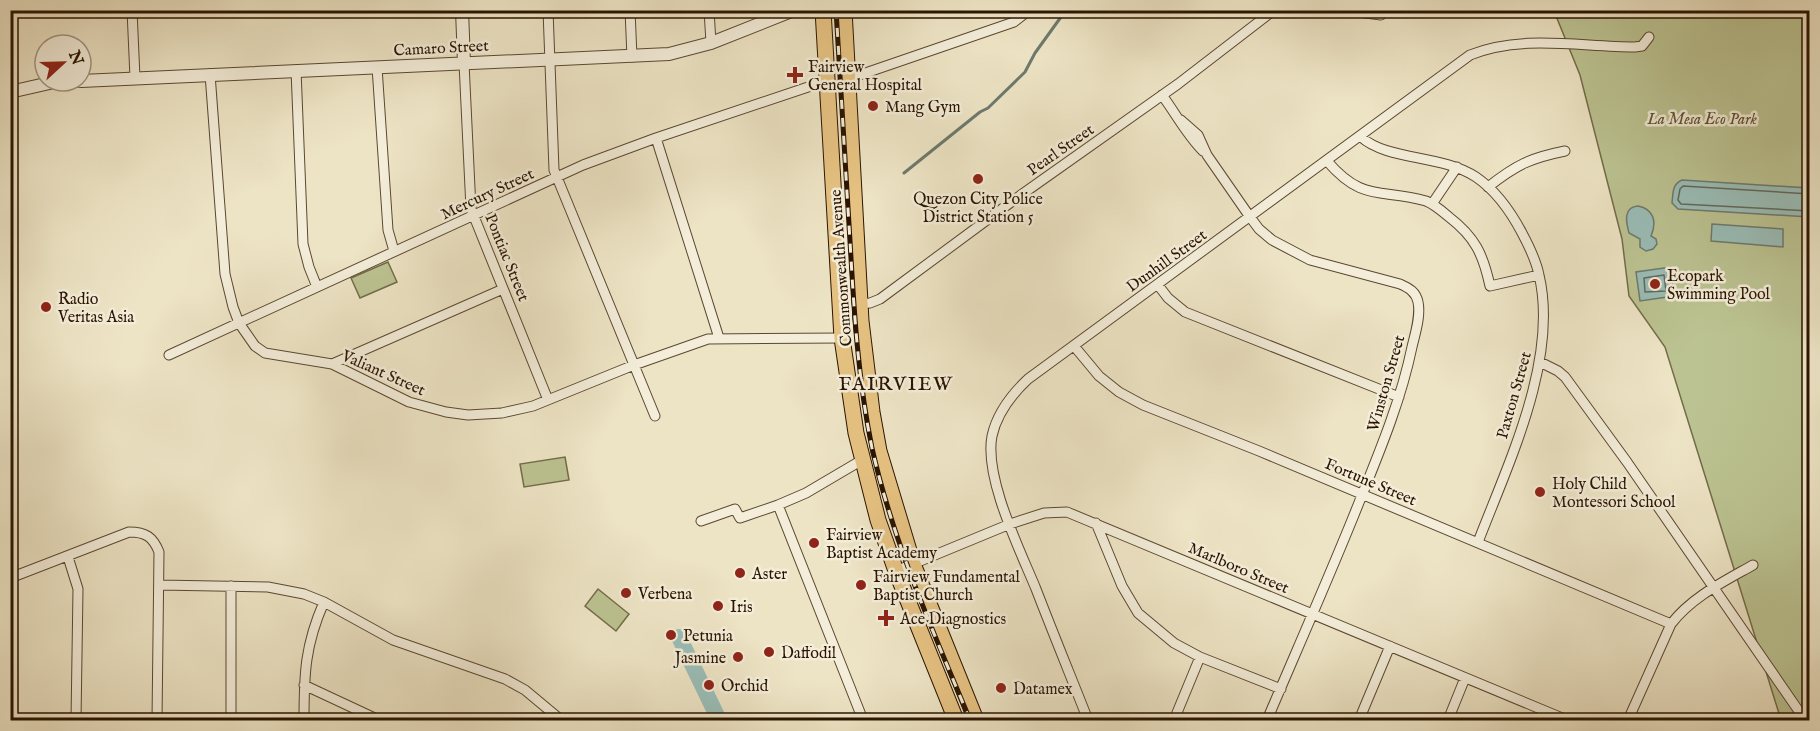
<svg xmlns="http://www.w3.org/2000/svg" width="1820" height="731" font-family="'IM FELL English',serif">
<style>
.green{fill:#bcc392;stroke:#736c49;stroke-width:1.5}
.water{fill:#9abeb8;stroke:#6d7a6e;stroke-width:1.5}
.lines{fill:none;stroke-linecap:round;stroke-linejoin:round}
.shore{stroke:#62695c;stroke-width:1.5}
.stream{stroke:#6d7a6e;stroke-width:3}
.river{stroke:#9abeb8;stroke-width:16}
.minor-casing{stroke:#5b4831;stroke-width:11}
.tertiary-casing{stroke:#5b4831;stroke-width:14}
.primary-casing{stroke:#2a1400;stroke-width:17}
.minor{stroke:#f3edd9;stroke-width:9}
.tertiary{stroke:#f3edd9;stroke-width:12}
.primary{stroke:#e6c282;stroke-width:15}
.rail-casing{stroke:#2a1400;stroke-width:5}
.rail{stroke:#f3edd9;stroke-width:3;stroke-dasharray:9;stroke-linecap:butt}
.poi-dot{fill:#8f2418;stroke:#f3edd9;stroke-width:2}
.labels{text-anchor:middle;stroke-width:5;stroke-linejoin:round;paint-order:stroke}
.street-label{font-size:16px;fill:#2a1400;stroke:#f3edd9}
.poi-label{font-size:16px;fill:#2a1400;stroke:#f3edd9;text-anchor:start}
.park-label{font-size:16px;font-style:italic;fill:#5d5133;stroke:#f3edd9}
.quarter-label{font-size:20px;letter-spacing:1.5px;fill:#2a1400;stroke:#f3edd9}
</style>
<rect width="100%" height="100%" fill="#ede4c5"/>
<filter id="stains"><feTurbulence type="fractalNoise" baseFrequency=".00333" numOctaves="4"/><feColorMatrix values="0 0 0 0 .2 0 0 0 0 .09 0 0 0 0 .02 0 0 0 .5 -.17"/></filter>
<radialGradient id="worn" r=".72"><stop offset=".6" stop-color="#630" stop-opacity="0"/><stop offset="1" stop-color="#630" stop-opacity=".3"/></radialGradient>
<path class="green" d="M1554,11H1809V720H1781L1665,347L1629,296L1622,239L1580,75Z
M388,262L397,282L360,298L351,278Z
M565,457L569,480L524,487L520,464Z
M598,589L629,614L616,631L585,606Z"/>
<path class="water" d="M1682,180L1809,188V217L1678,209L1672,203C1673,194 1672,184 1682,180Z
M1638,206C1654,209 1657,222 1651,236L1656,239L1657,244L1653,249L1646,251L1640,247V239L1629,233C1626,222 1623,207 1638,206Z
M1712,224L1783,229V247L1711,241Z
M1671,267L1674,296L1640,301L1636,272Z"/>
<g class="lines">
<path class="shore" d="M1810,194L1683,186L1680,189L1678,200L1681,204L1810,211
M1664,275L1666,291L1645,292L1644,278Z"/>
<path class="stream" d="M904,173L980,112L988,108L1025,72L1035,53L1066,10"/>
<path class="river" d="M679,637L719,720"/>
<defs>
<path id="minor" d="M132,10L135,78
M548,10L554,170L655,416
M630,10L632,57
M709,10L711,43
M1342,10L1381,15
M464,63L471,209L548,400
M377,67L388,230L394,251
M296,70L303,244L309,267L317,287
M210,74L225,274L233,307L239,323L255,346L265,353L332,364L409,402L446,412L468,415L502,413L533,406L634,365L708,339L842,338
M848,79L1014,22L1023,15V10
M1162,95C1176,114 1187,135 1203,151
M1181,120L1198,135L1207,155L1250,217L1259,229L1272,240L1310,260L1400,284C1409,288 1416,292 1418,302C1421,316 1415,334 1412,347C1400,405 1376,460 1354,515C1326,584 1296,652 1267,720
M1361,137C1388,161 1441,154 1476,177C1495,190 1511,212 1522,233C1529,246 1536,260 1539,275C1559,359 1508,464 1478,542
M656,138L719,338
M1327,161C1363,203 1381,188 1426,201C1434,204 1442,211 1449,217C1475,237 1483,254 1490,286L1539,275
M1488,187C1516,165 1530,158 1565,151
M1432,204L1457,167
M1158,285L1168,298L1185,312L1399,397
M859,304L870,303L880,299L1014,200L1178,84L1274,10
M1074,346L1099,376L1119,392L1143,405L1259,451L1671,624
M169,355L583,165L656,138L826,81
M1540,362L1558,371L1565,377L1627,462L1805,720
M332,364L503,289
M778,505L863,720
M701,521L735,509L740,518L778,505L806,493L862,460
M1096,523L1122,586L1138,613L1174,643L1200,657L1281,689
M68,557L78,589L76,720
M896,571L1010,524L1044,513L1067,512L1567,720
M10,578L129,532C146,532 153,537 159,552L157,720
M159,585L268,587L304,594L324,602L393,640L505,679L525,690L561,720
M304,685L379,720
M231,720V586
M304,720C304,674 305,645 324,602
M1088,720C1071,677 1053,633 1036,589C1020,550 984,478 992,436C997,413 1011,395 1028,379L1470,55C1522,34 1580,47 1635,47L1642,46L1649,37
M1174,720L1200,657
M1359,720L1390,646
M1448,720L1465,678
M1628,720L1671,624C1692,597 1723,582 1753,565"/>
<path id="tertiary" d="M462,10L464,63
M81,81L669,54L711,43L794,10
M10,92L54,82L77,81"/>
<path id="primary" d="M823,10L842,338L856,433L878,520L896,571L956,720
M844,10L861,321L872,412L879,451L913,564L976,720"/>
</defs>
<use href="#minor" class="minor-casing"/>
<use href="#tertiary" class="tertiary-casing"/>
<use href="#primary" class="primary-casing"/>
<use href="#minor" class="minor"/>
<use href="#tertiary" class="tertiary"/>
<use href="#primary" class="primary"/>
<defs>
<path id="rail" d="M836,10C841,87 845,164 850,241C854,311 858,380 872,448C893,542 933,631 970,720"/>
</defs>
<use href="#rail" class="rail-casing"/>
<use href="#rail" class="rail"/>
</g>
<g class="poi-dot">
<path d="M792 66h6v6h6v6h-6v6h-6v-6h-6v-6h6z"/>
<circle cx="873" cy="106" r="6"/>
<circle cx="978" cy="179" r="6"/>
<circle cx="1655" cy="284" r="6"/>
<circle cx="46" cy="307" r="6"/>
<circle cx="1540" cy="492" r="6"/>
<circle cx="814" cy="543" r="6"/>
<circle cx="740" cy="573" r="6"/>
<circle cx="861" cy="585" r="6"/>
<circle cx="626" cy="593" r="6"/>
<circle cx="718" cy="606" r="6"/>
<path d="M883 609h6v6h6v6h-6v6h-6v-6h-6v-6h6z"/>
<circle cx="671" cy="635" r="6"/>
<circle cx="769" cy="652" r="6"/>
<circle cx="738" cy="657" r="6"/>
<circle cx="709" cy="685" r="6"/>
<circle cx="1001" cy="688" r="6"/>
</g>
<g class="labels">
<g class="street-label">
<text transform="translate(441 47) rotate(-3)" y="6">Camaro Street</text>
<text transform="translate(1060 149) rotate(-35)" y="6">Pearl Street</text>
<text transform="translate(487 193) rotate(-25)" y="6">Mercury Street</text>
<text transform="translate(508 257) rotate(68)" y="6">Pontiac Street</text>
<text transform="translate(1166 260) rotate(-36)" y="6">Dunhill Street</text>
<text transform="translate(840 268) rotate(-94)" y="6">Commonwealth Avenue</text>
<text transform="translate(384 372) rotate(24)" y="6">Valiant Street</text>
<text transform="translate(1385 383) rotate(-74)" y="6">Winston Street</text>
<text transform="translate(1513 395) rotate(-74)" y="6">Paxton Street</text>
<text transform="translate(1371 481) rotate(23)" y="6">Fortune Street</text>
<text transform="translate(1239 567) rotate(23)" y="6">Marlboro Street</text>
</g>
<g class="poi-label">
<text x="808" y="72">Fairview<tspan x="808" dy="18">General Hospital</tspan></text>
<text x="885" y="112">Mang Gym</text>
<text x="978" y="204" text-anchor="middle">Quezon City Police<tspan x="978" dy="18">District Station 5</tspan></text>
<text x="1667" y="281">Ecopark<tspan x="1667" dy="18">Swimming Pool</tspan></text>
<text x="58" y="304">Radio<tspan x="58" dy="18">Veritas Asia</tspan></text>
<text x="1552" y="489">Holy Child<tspan x="1552" dy="18">Montessori School</tspan></text>
<text x="826" y="540">Fairview<tspan x="826" dy="18">Baptist Academy</tspan></text>
<text x="752" y="579">Aster</text>
<text x="873" y="582">Fairview Fundamental<tspan x="873" dy="18">Baptist Church</tspan></text>
<text x="638" y="599">Verbena</text>
<text x="730" y="612">Iris</text>
<text x="900" y="624">Ace Diagnostics</text>
<text x="683" y="641">Petunia</text>
<text x="781" y="658">Daffodil</text>
<text x="726" y="663" text-anchor="end">Jasmine</text>
<text x="721" y="691">Orchid</text>
<text x="1013" y="694">Datamex</text>
</g>
<g class="park-label">
<text x="1702" y="124">La Mesa Eco Park</text>
</g>
<g class="quarter-label">
<text x="896" y="390">FAIRVIEW</text>
</g>
</g>
<rect width="1820" height="731" fill="none" stroke="#ede4c5" stroke-width="36"/>
<rect x="12" y="12" width="1796" height="707" fill="none" stroke="#2a1400" stroke-width="3"/>
<rect x="18" y="18" width="1784" height="695" fill="none" stroke="#2a1400" stroke-width="1.5"/>
<g transform="translate(63 63) rotate(68)"><circle r="28" fill="#f3edd9" stroke="#a39682" stroke-width="1.5"/>
<path d="M0-4.5L10 22L0 15L-10 22Z" fill="#8f2418"/>
<text y="-9" font-size="16" font-weight="bold" text-anchor="middle" fill="#2a1400">N</text>
</g>
<rect width="100%" height="100%" filter="url(#stains)"/>
<rect width="100%" height="100%" fill="url(#worn)"/>
</svg>
